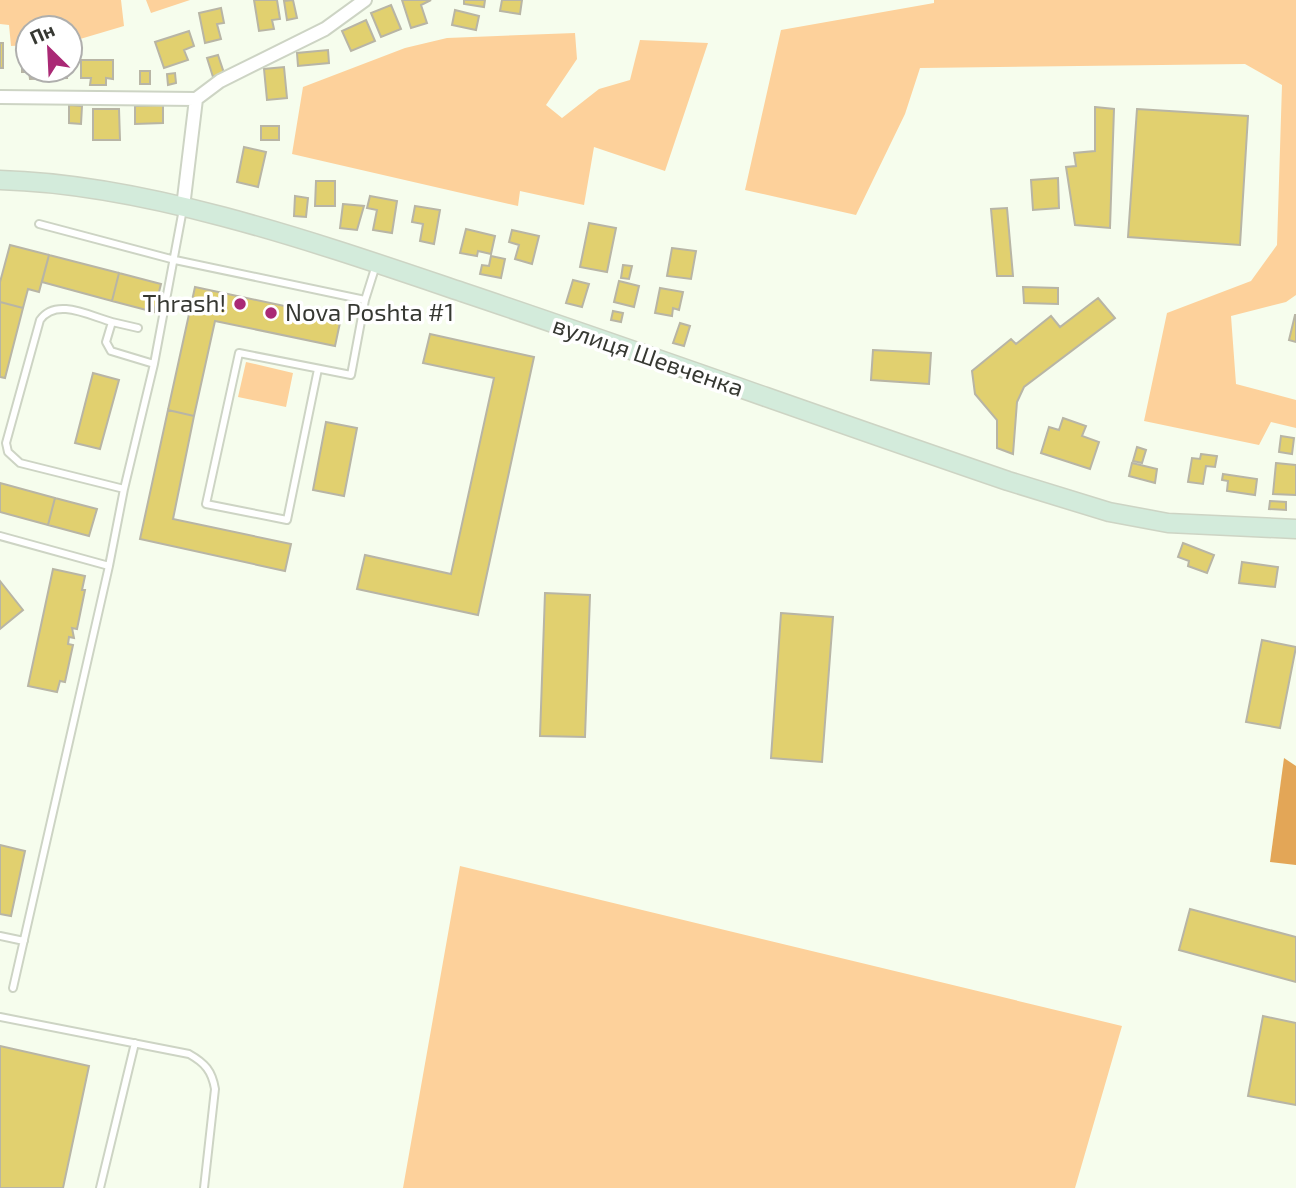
<svg xmlns="http://www.w3.org/2000/svg" width="1296" height="1188" font-family="'Exo 2',sans-serif">
<style>
.green{fill:#fdd19b}
.forest{fill:#e3a657}
.building{fill:#e1d06f;stroke:#b8b5a5;stroke-width:2}
.lines{fill:none;stroke-linecap:round;stroke-linejoin:round}
.lane-casing{stroke:#cdd4c4;stroke-width:10}
.street-casing{stroke:#cdd4c4;stroke-width:16}
.secondary-casing{stroke:#cdd4c4;stroke-width:21}
.lane{stroke:#fff;stroke-width:6}
.street{stroke:#fff;stroke-width:12}
.secondary{stroke:#d3ebdb;stroke-width:18}
.poi-dot{fill:#aa2975;stroke:#fff;stroke-width:2.5}
.labels{text-anchor:middle;stroke-width:7;stroke-linejoin:round;paint-order:stroke}
.poi-label{font-size:24px;fill:#363832;stroke:#fff;text-anchor:end}
.street-label{font-size:24px;fill:#363832;stroke:#fff}
</style>
<rect width="100%" height="100%" fill="#f6fded"/>
<path class="green" d="M0,0H121L124,26L70,42V28H28V45L11,46L9,25L0,24Z
M146,0H190L151,13Z
M934,0H1296V295L1286,302L1231,316L1236,384L1296,400V428L1271,422L1259,445L1144,421L1167,313L1251,281L1277,245L1282,85L1245,64L920,68L905,114L856,215L745,190L781,30L934,3Z
M575,33L577,59L546,105L562,118L599,89L630,80L640,40L708,43L665,171L594,147L584,205L520,191L518,206L292,154L303,87L405,48L447,38Z
M246,362L293,373L286,407L238,397Z
M460,866L1122,1026L1075,1188H403Z"/>
<path class="forest" d="M1284,758L1296,766V865L1270,862Z"/>
<path class="building" d="M254,0H277L280,19L272,20L274,29L259,31Z
M293,0L297,18L287,20L284,1Z
M402,0H431L421,5L427,23L411,28Z
M464,0H485L484,7L464,4Z
M502,0H522L520,14L500,11Z
M391,5L401,29L381,37L371,13Z
M221,8L224,23L217,24L221,39L205,43L199,13Z
M455,10L479,16L476,30L452,25Z
M366,20L375,41L351,51L342,31Z
M189,31L194,46L184,50L188,60L164,68L155,42Z
M0,43H3V68H0Z
M328,50L329,63L298,66L297,53Z
M218,55L224,73L213,77L207,58Z
M22,58H28V70H66L67,78L30,79L29,72H22Z
M81,60H113V79L106,78V85H90L91,78H81Z
M284,67L287,98L267,100L264,69Z
M140,71H150V84H140Z
M175,73L176,83L168,85L167,74Z
M69,105L82,106L81,124L69,123Z
M163,105V123L135,124V106Z
M1095,107L1114,109L1110,228L1075,225L1066,167L1076,166L1074,153L1095,151Z
M93,109H119L120,140H93Z
M1137,109L1248,116L1240,245L1128,237Z
M261,126H279V140H261Z
M244,147L266,152L258,187L237,182Z
M1058,178L1059,208L1033,210L1031,180Z
M316,181H335V206H315Z
M295,196L308,198L306,217L294,216Z
M370,196L397,201L392,233L373,230L377,210L367,208Z
M343,204L364,206L357,230L340,228Z
M415,206L440,210L434,244L420,241L423,224L412,222Z
M1007,208L1013,276H997L991,209Z
M589,223L616,228L607,272L580,267Z
M466,229L495,236L491,254L478,251L477,256L460,253Z
M512,230L539,236L532,264L515,259L519,245L509,242Z
M10,245L49,255L39,292L28,289L23,308L0,302V282Z
M672,248L696,251L691,279L667,276Z
M49,255L119,273L112,301L42,282Z
M491,256L505,259L501,278L480,274L482,265L489,266Z
M623,265L632,266L629,279L621,278Z
M119,273L161,284L154,312L112,301Z
M573,280L589,284L582,307L566,303Z
M619,281L639,286L634,307L614,302Z
M195,287L341,318L335,346L215,321L194,416L168,410Z
M1023,287L1058,288V304L1024,303Z
M660,288L683,292L679,310L673,308L672,316L655,313Z
M1098,298L1115,318L1024,387L1017,402L1013,454L997,448V420L975,394L972,371L1011,339L1016,344L1051,316L1060,327Z
M0,302L23,308L5,378L0,377Z
M613,311L623,313L621,322L611,320Z
M1295,315H1296V342L1289,340Z
M680,323L690,326L684,346L673,343Z
M430,334L534,357L478,615L357,589L365,555L451,574L494,378L423,363Z
M873,350L931,353L929,384L871,380Z
M93,373L119,380L100,449L75,443Z
M168,410L194,416L173,519L291,544L285,571L140,539Z
M1063,418L1086,426L1082,436L1099,442L1090,469L1041,453L1049,427L1059,430Z
M326,422L357,428L344,496L313,490Z
M1281,436L1294,438L1292,454L1279,452Z
M1137,447L1146,450L1142,463L1133,461Z
M1201,454L1217,456L1215,467L1206,466L1203,484L1188,482L1192,458L1200,459Z
M1132,463L1157,469L1155,483L1129,476Z
M1276,463L1296,465V495L1273,494Z
M1223,474L1257,479L1255,495L1227,491L1228,481L1222,480Z
M0,483L55,498L48,525L0,512Z
M55,498L97,509L89,536L48,525Z
M1270,501L1286,502V510L1269,509Z
M1183,543L1214,555L1207,573L1188,566L1189,561L1178,557Z
M1242,562L1278,567L1275,587L1239,583Z
M53,569L85,576L82,590H85L77,629L72,628L74,638L69,637L68,644L73,645L65,682L60,681L57,692L28,686Z
M0,581L23,610L0,629Z
M545,593L590,595L585,737L540,736Z
M781,613L833,617L822,762L771,758Z
M1262,640L1296,647L1280,728L1246,722Z
M0,845L25,851L11,916L0,914Z
M1190,909L1296,937V982L1179,950Z
M1263,1016L1296,1023V1105L1248,1096Z
M0,1046L89,1066L63,1188H0Z"/>
<g class="lines">
<defs>
<path id="lane" d="M39,224L175,260L365,300
M112,322L138,328
M154,364L124,489L20,463L8,452L6,443L40,320C56,297 90,316 112,322L106,342L111,351L154,364L183,209
M318,369L287,520L206,504L239,353L351,375L365,300L376,265
M0,536L109,566L124,489
M0,936L24,941
M13,988L109,566
M0,1017L189,1054C205,1063 212,1071 215,1089L204,1188
M100,1188L135,1043"/>
<path id="street" d="M0,97L196,99L220,81L325,29L365,0
M183,207L196,99"/>
<path id="secondary" d="M0,180C149,184 320,244 462,292C644,353 826,419 1008,481L1109,512L1168,523L1296,529"/>
</defs>
<use href="#lane" class="lane-casing"/>
<use href="#street" class="street-casing"/>
<use href="#secondary" class="secondary-casing"/>
<use href="#lane" class="lane"/>
<use href="#street" class="street"/>
<use href="#secondary" class="secondary"/>
</g>
<g class="poi-dot">
<circle cx="240" cy="304" r="7"/>
<circle cx="271" cy="313" r="7"/>
</g>
<g class="labels">
<g class="poi-label">
<text x="226" y="312">Thrash!</text>
<text x="285" y="321" text-anchor="start">Nova Poshta #1</text>
</g>
<g class="street-label">
<text transform="translate(648 357) rotate(19)" y="8">вулиця Шевченка</text>
</g>
</g>
<g transform="translate(49 49) rotate(336)"><circle r="33" fill="#ffffff" stroke="#afafad" stroke-width="2"/>
<path d="M0-5L12 26L0 18L-12 26Z" fill="#aa2975"/>
<text y="-10" font-size="19" font-weight="bold" text-anchor="middle" fill="#363832">Пн</text>
</g>
</svg>
